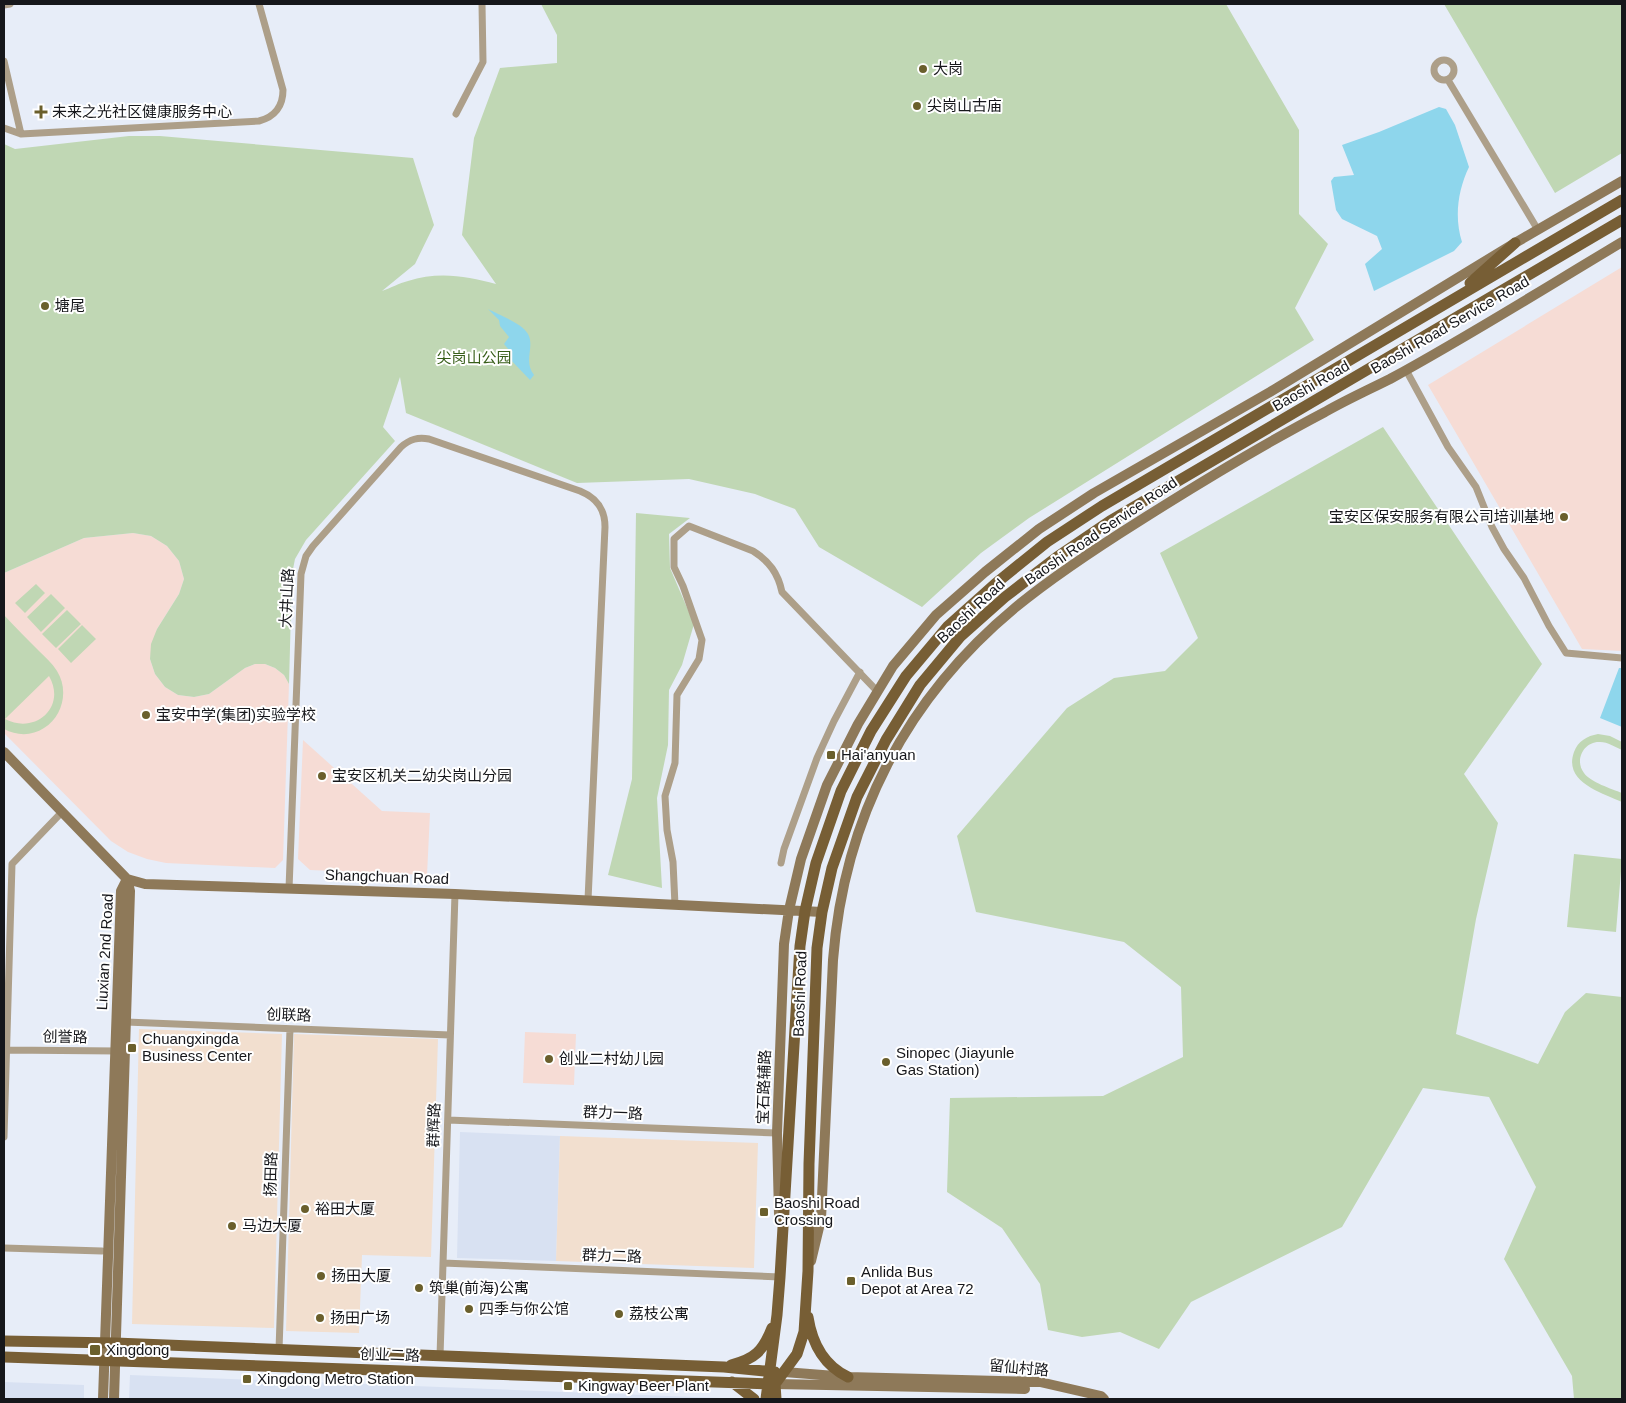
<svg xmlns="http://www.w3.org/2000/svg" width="1626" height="1403" font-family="Arial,'Noto Sans SC',sans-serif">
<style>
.built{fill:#d8e1f2}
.industrial{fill:#f2dfcf}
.education{fill:#f6dcd5}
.green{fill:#c0d7b4;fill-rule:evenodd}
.water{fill:#8ed6ec}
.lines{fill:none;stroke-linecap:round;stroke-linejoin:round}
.street{stroke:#ad9f89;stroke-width:7}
.secondary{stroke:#8e7959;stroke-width:10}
.primary{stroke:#775e35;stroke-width:11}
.poi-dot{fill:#6a5f2c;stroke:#fff;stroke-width:2}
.labels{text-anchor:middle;stroke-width:4;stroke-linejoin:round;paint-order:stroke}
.poi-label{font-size:15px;fill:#16171b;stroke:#fff;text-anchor:start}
.street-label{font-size:15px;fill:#16171b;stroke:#fff}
.park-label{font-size:15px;fill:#375e19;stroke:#fff}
</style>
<rect width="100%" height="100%" fill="#e7edf8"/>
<path class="built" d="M460,1132L560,1136L556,1261L457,1258Z
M130,1375L746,1399H129Z
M4,1382L84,1385V1399H4Z"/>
<path class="industrial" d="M139,1029L282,1034L274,1328L132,1324Z
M294,1034L438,1039L431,1257L362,1255L359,1333L286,1331Z
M560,1136L758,1143L754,1268L556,1261Z"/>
<path class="education" d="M1622,267V651L1582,649L1428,385Z
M133,533L151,536L167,546L179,561L184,579L179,594L157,629L150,659L155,674L165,687L178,695L194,697L209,694L245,668L255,664H265L275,668L284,675L289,684L283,860L275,868L166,863L147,859L128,852L111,841L4,733V573L84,538Z
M303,740L382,811L430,813L427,875L310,870L298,859Z
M525,1032L576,1034L574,1085L523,1083Z"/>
<path class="green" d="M541,4H1226L1299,130V214L1328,244L1295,308L1314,340L1029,518L981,553L922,607L819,547L795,509L755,494L689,479L577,483L406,413L400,377L383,427L395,441L306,540L295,559L292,574L289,684L284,675L275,668L265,664H255L245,668L209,694L194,697L178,695L165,687L155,674L150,659L151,644L157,629L179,594L184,579L179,561L167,546L151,536L133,533L84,538L4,573V144L15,149L129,136H160L413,158L434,225L415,264L382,291C391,288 399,283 408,281C438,271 467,276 496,284L462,235L474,138L500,68L557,63V35Z
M1444,4H1622V153L1555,193Z
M1383,427L1542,664L1464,774L1498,823L1476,919L1456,1034L1538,1064L1565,1012L1586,993L1622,997V1399H1574L1572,1376L1504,1259L1536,1187L1489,1097L1423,1088L1342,1227L1191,1302L1159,1349L1120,1332L1082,1337L1048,1330L1040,1284L1002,1228L947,1192L950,1098L1103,1096L1183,1057L1181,987L1124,942L976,912L957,836L1067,708L1114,678L1165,671L1198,638L1160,553Z
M636,513L690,518L669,534L670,568L694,624L682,665L669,690L668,745L657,798L662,888L608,875L632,779Z
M36,584L45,593L25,613L15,603Z
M51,594L65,608L41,632L27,617Z
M67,610L81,624L56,648L42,634Z
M4,615C15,627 27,639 39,651C45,657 52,663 57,671C69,690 63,716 44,728C32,736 17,736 4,729ZM49,676C67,707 35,735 5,719Z
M82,625L96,639L71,663L58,649Z
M1598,734L1610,736L1622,742V750C1615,747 1608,742 1600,742C1584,741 1574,760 1584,773C1590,782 1612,789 1622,793V802C1602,793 1563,782 1574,752C1578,741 1587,736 1598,734Z
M1574,854L1622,859L1616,932L1567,927Z"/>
<path class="water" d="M1439,107L1446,109L1455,125L1469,167C1458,190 1454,217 1462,242L1454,251L1374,291L1365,264L1382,249L1377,236L1342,219L1336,210L1331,181L1334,177L1354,175L1342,145L1379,132Z
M488,309C499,315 522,323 528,334C535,347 523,361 534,375L530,380L506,355L509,350L504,344L509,337L500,326L499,320Z
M1619,668H1622V727L1600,718Z"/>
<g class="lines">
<path class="street" d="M4,5L10,4
M1434 70a10 10 0 1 1 20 0a10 10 0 1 1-20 0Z
M4,61L21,134
M1448,80L1538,230
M456,114L483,62L482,4
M4,128L21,134L259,121C275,117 283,106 283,90L259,4
M1406,370L1448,447L1476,487L1492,527L1504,549L1524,578L1549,626L1566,653L1622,658
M781,863L784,849L817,758L834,721L860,672
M289,889L301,574L306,556L313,546L401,447C410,439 418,437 429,439L580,491C597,498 605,509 605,527L588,900
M675,905L673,862L667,830L665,796L675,763L677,695L699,659L702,640L683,586L674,567V539L689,526L753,551C769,561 778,573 782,592L878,692
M126,1022L450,1035
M4,1050L118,1051
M448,1120L777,1133
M4,1137L12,864L62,812
M4,1248L102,1251
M443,1263L780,1277
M279,1350L290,1029
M440,1356L455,894"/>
<path class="secondary" d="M4,752L127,879L145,884L455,894L822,912
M779,1214L777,1133L784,944L789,910L801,859L827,785L858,724L893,666L936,615L985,572L1039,529L1094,493L1270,392L1515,243L1622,181
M811,1261L821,1219L833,960C844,818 906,698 1016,607C1055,575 1098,547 1141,520C1201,482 1262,445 1325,412C1346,400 1368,390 1390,379C1469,336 1545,288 1622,242
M784,1372L848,1377L1040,1382L1101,1396L1104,1399
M775,1384L1025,1389
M103,1399L121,891L127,879
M114,1399L130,891L127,879"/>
<path class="primary" d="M1470,283L1515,243
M808,1317C812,1343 823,1365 848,1377
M4,1341L115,1343L724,1367L775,1372
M4,1357L774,1384
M731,1365C755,1359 763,1351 772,1328
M732,1382L754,1399
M775,1384L797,1354L804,1332L808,1271L809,1164L817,948L822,912L832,868L857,797L886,740L920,685L960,637L1005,597L1057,557L1110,521L1622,220
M775,1384L776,1399
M766,1399L777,1315L780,1277L800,946L805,911L816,863L841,791L871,731L906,676L948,626L995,584L1047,542L1102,506L1622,200"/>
</g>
<g class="poi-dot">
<circle cx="923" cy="69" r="5"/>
<circle cx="917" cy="106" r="5"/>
<path d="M38.5 104.5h5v5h5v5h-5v5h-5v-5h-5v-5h5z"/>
<circle cx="45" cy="306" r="5"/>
<circle cx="1564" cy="517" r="5"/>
<circle cx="146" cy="715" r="5"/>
<rect x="826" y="750" width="10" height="10" rx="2.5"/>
<circle cx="322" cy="776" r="5"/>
<rect x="127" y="1043" width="10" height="10" rx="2.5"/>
<circle cx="549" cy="1059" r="5"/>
<circle cx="886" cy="1062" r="5"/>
<circle cx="305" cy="1209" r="5"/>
<rect x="759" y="1207" width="10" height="10" rx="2.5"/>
<circle cx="232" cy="1226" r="5"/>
<circle cx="321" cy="1276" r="5"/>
<rect x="846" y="1276" width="10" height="10" rx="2.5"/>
<circle cx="419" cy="1288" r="5"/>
<circle cx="469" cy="1309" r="5"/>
<circle cx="619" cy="1314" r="5"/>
<circle cx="320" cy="1318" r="5"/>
<rect x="89" y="1344" width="12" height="12" rx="2.5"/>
<rect x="242" y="1374" width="10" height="10" rx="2.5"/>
<rect x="563" y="1381" width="10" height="10" rx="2.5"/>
</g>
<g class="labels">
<g class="poi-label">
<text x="933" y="74">大岗</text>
<text x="927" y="111">尖岗山古庙</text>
<text x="52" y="117">未来之光社区健康服务中心</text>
<text x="55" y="311">塘尾</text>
<text x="1554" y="522" text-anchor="end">宝安区保安服务有限公司培训基地</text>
<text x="156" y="720">宝安中学(集团)实验学校</text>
<text x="841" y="760">Hai'anyuan</text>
<text x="332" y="781">宝安区机关二幼尖岗山分园</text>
<text x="142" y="1044">Chuangxingda<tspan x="142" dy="17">Business Center</tspan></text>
<text x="896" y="1058">Sinopec (Jiayunle<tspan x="896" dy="17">Gas Station)</tspan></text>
<text x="559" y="1064">创业二村幼儿园</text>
<text x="774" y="1208">Baoshi Road<tspan x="774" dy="17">Crossing</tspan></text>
<text x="315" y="1214">裕田大厦</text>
<text x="242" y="1231">马边大厦</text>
<text x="861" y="1277">Anlida Bus<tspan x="861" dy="17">Depot at Area 72</tspan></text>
<text x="331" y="1281">扬田大厦</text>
<text x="429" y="1293">筑巢(前海)公寓</text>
<text x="479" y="1314">四季与你公馆</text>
<text x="629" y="1319">荔枝公寓</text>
<text x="330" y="1323">扬田广场</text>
<text x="106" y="1355">Xingdong</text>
<text x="257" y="1384">Xingdong Metro Station</text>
<text x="578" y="1391">Kingway Beer Plant</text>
</g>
<g class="street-label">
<text transform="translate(1450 325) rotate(-30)" y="5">Baoshi Road Service Road</text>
<text transform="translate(1311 386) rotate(-30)" y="5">Baoshi Road</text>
<text transform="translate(1101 531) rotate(-34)" y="5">Baoshi Road Service Road</text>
<text transform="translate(287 598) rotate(-87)" y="5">大井山路</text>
<text transform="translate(971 611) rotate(-43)" y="5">Baoshi Road</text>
<text transform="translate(387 877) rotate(2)" y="5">Shangchuan Road</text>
<text transform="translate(105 952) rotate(-87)" y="5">Liuxian 2nd Road</text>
<text transform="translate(800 994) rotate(-88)" y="5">Baoshi Road</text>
<text transform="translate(289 1015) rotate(2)" y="5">创联路</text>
<text transform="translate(65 1037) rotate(1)" y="5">创誉路</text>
<text transform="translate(764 1087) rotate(-88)" y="5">宝石路辅路</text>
<text transform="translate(613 1113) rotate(2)" y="5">群力一路</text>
<text transform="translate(434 1125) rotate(-88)" y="5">群辉路</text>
<text transform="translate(271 1174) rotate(-88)" y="5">扬田路</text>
<text transform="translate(612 1256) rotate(2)" y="5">群力二路</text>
<text transform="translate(390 1355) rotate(2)" y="5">创业二路</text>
<text transform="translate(1019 1368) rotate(5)" y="5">留仙村路</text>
</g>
<g class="park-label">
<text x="474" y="363">尖岗山公园</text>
</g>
</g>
<rect width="1626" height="1403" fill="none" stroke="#16171b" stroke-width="10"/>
</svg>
